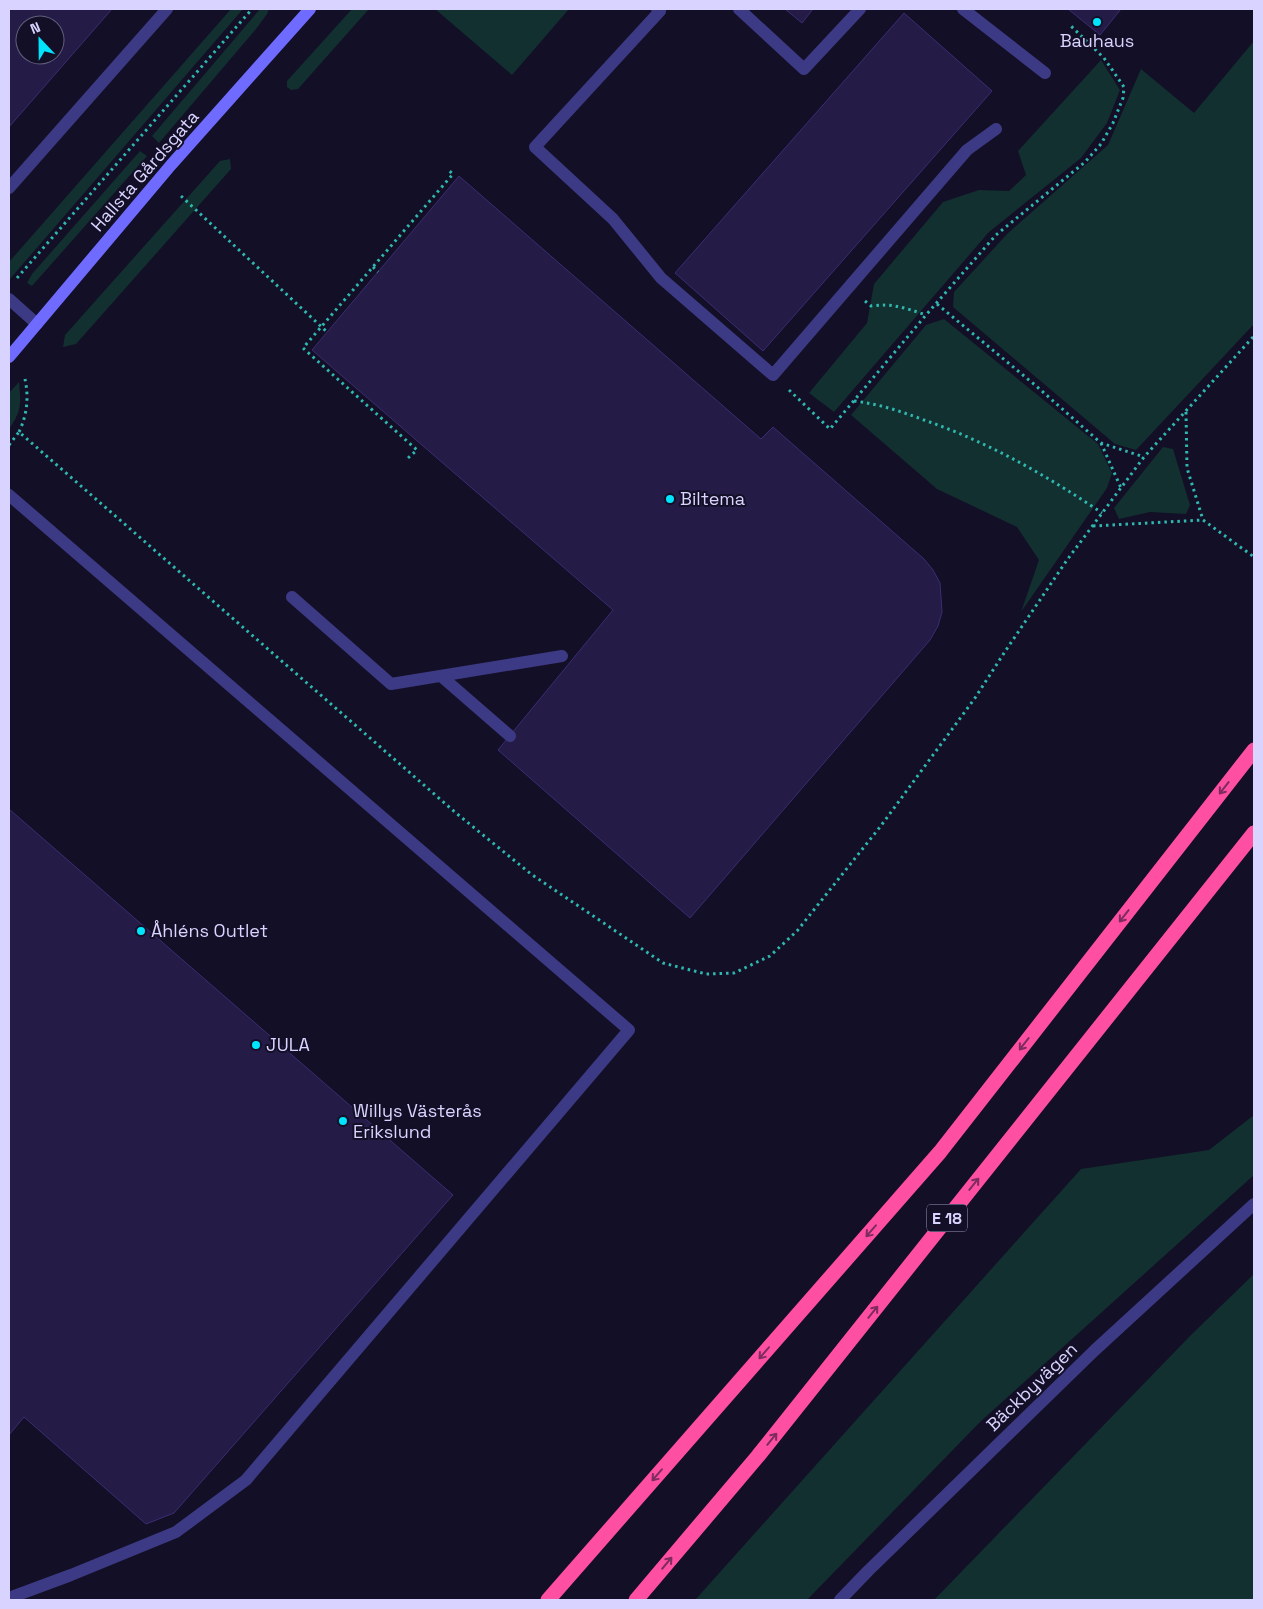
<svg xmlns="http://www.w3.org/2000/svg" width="1263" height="1609" font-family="'Space Grotesk',sans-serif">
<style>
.green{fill:#12302f}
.building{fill:#241b47;stroke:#3b2d73;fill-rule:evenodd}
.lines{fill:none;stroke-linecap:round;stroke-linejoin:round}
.path{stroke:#2fb8b0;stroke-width:3;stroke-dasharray:2.5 4;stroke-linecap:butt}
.lane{stroke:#3d3a85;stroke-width:12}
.street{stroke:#3d3a85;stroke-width:12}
.secondary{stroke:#6f6bff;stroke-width:12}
.highway{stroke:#ff4fa3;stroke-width:15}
.oneway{stroke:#7d2c5e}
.poi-dot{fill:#00e5ff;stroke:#130f26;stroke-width:2}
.labels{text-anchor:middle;stroke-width:4;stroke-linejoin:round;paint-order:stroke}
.shield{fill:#130f26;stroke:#9e99be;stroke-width:1}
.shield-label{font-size:16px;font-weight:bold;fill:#d9d4ff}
.poi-label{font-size:18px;fill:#d9d4ff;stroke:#130f26;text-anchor:start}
.street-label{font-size:18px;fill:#d9d4ff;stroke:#130f26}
</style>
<rect width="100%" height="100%" fill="#130f26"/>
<path class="green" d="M231,9H243L10,279L9,262Z
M260,9H269L267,14L256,29L159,143L152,136Z
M352,9H369L298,89L291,90L287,87V81Z
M435,9H569L512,75Z
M1254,41V324L1136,450L1115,444L953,307L954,292L1008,233L1108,145L1141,69L1194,113Z
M1101,60L1120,90L1107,123L1081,158L989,232L834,412L809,393L867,323L874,284L943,202L979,190L1009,191L1026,175L1018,151Z
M140,151L147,156L32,286L27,283L32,274Z
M230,159L231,169L76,344L63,347L65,335L220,161Z
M944,319L1098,444L1112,473L1107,488L1021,612L1039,560L1017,527L937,489L851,415L926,325Z
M19,382C21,403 22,411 9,429V393Z
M1163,447L1173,449L1190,505L1186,514L1150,512L1119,519L1114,508Z
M1254,1115V1175L980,1422L807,1600H695L1081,1169L1209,1150Z
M1254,1274V1600H934L1192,1334Z"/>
<path class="building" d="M9,9H112L9,127ZM25,25H55V55H25Z
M785,9H813L802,23Z
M1068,9H1121L1100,35Z
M904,13L992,91L763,351L675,273Z
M459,176L761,439L773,427L924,559L933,570L940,583L942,612L938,626L930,640L690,918L498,750L613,610L312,350Z
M9,809L453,1195L174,1513L146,1524L24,1417L9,1435Z"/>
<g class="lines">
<path class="path" d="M181,196L327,332
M373,267L378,272
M17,278L252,9
M865,301L871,306C892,303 906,308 926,315
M937,304L1035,385L1101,443L1144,457
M789,390L830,429L926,315L996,235L1085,162L1101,144L1113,123L1123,98L1124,87L1104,58L1071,26
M854,401C879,404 900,411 924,420C988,442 1046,475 1102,513
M1186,412L1187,468L1203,520L1254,557
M19,432C27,415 29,398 25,379
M1101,443L1121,488
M9,445L19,432L456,813L531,874L663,963L706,974L734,973L770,956L797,931L880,827L975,698L1006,650L1067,560L1144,457L1254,336
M408,458L417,450L303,348L453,174L447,169
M1093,526L1203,520"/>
<path class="lane" d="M657,9L660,11L535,147L613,219L661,278L773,375L967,150L996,129
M739,9L804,69L860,9
M963,9L1045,73
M9,188L167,9
M9,299L37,324
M9,495L629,1030L246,1480L176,1532L71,1575L9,1598
M292,597L391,684L562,656
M441,676L510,736"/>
<path class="street" d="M840,1600L868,1571L1095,1350L1254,1204"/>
<path class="secondary" d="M9,357L171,165L310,9"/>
<path class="highway" d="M548,1600L940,1152L1254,750
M636,1600L758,1456L1254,833"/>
</g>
<defs><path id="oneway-shaft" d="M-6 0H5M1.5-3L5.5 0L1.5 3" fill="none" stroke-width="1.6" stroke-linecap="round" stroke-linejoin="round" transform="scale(1.25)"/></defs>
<g class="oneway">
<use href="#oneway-shaft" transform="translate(1224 788) rotate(128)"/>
<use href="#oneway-shaft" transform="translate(1124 916) rotate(128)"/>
<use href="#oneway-shaft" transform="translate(1024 1044) rotate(128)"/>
<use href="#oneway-shaft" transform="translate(974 1184) rotate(-51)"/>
<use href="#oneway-shaft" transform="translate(871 1231) rotate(131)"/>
<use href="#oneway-shaft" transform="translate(873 1312) rotate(-51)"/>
<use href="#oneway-shaft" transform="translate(764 1353) rotate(131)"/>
<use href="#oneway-shaft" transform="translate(772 1439) rotate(-51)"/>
<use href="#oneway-shaft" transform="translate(657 1475) rotate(131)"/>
<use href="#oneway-shaft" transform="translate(667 1563) rotate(-50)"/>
</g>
<g class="poi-dot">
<circle cx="1097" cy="22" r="5"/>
<circle cx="670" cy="499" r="5"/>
<circle cx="141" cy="931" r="5"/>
<circle cx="256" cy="1045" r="5"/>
<circle cx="343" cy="1121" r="5"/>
</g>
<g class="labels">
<rect class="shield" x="927" y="1204.5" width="40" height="27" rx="4"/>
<g class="shield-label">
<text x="947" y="1224">E 18</text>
</g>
<g class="poi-label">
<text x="1097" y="47" text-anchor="middle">Bauhaus</text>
<text x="680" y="505">Biltema</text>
<text x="151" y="937">Åhléns Outlet</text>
<text x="266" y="1051">JULA</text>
<text x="353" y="1117">Willys Västerås<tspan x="353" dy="21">Erikslund</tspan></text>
</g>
<g class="street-label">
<text transform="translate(145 171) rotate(-49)" y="6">Hallsta Gårdsgata</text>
<text transform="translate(1032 1387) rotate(-44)" y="6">Bäckbyvägen</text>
</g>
</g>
<rect width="1263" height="1609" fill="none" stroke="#d9d4ff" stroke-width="20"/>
<g transform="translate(40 40) rotate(338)"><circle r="24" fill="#130f26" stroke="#625e7d"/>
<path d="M0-4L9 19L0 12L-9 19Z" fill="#00e5ff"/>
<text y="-8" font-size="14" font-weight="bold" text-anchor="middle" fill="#d9d4ff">N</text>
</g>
</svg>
